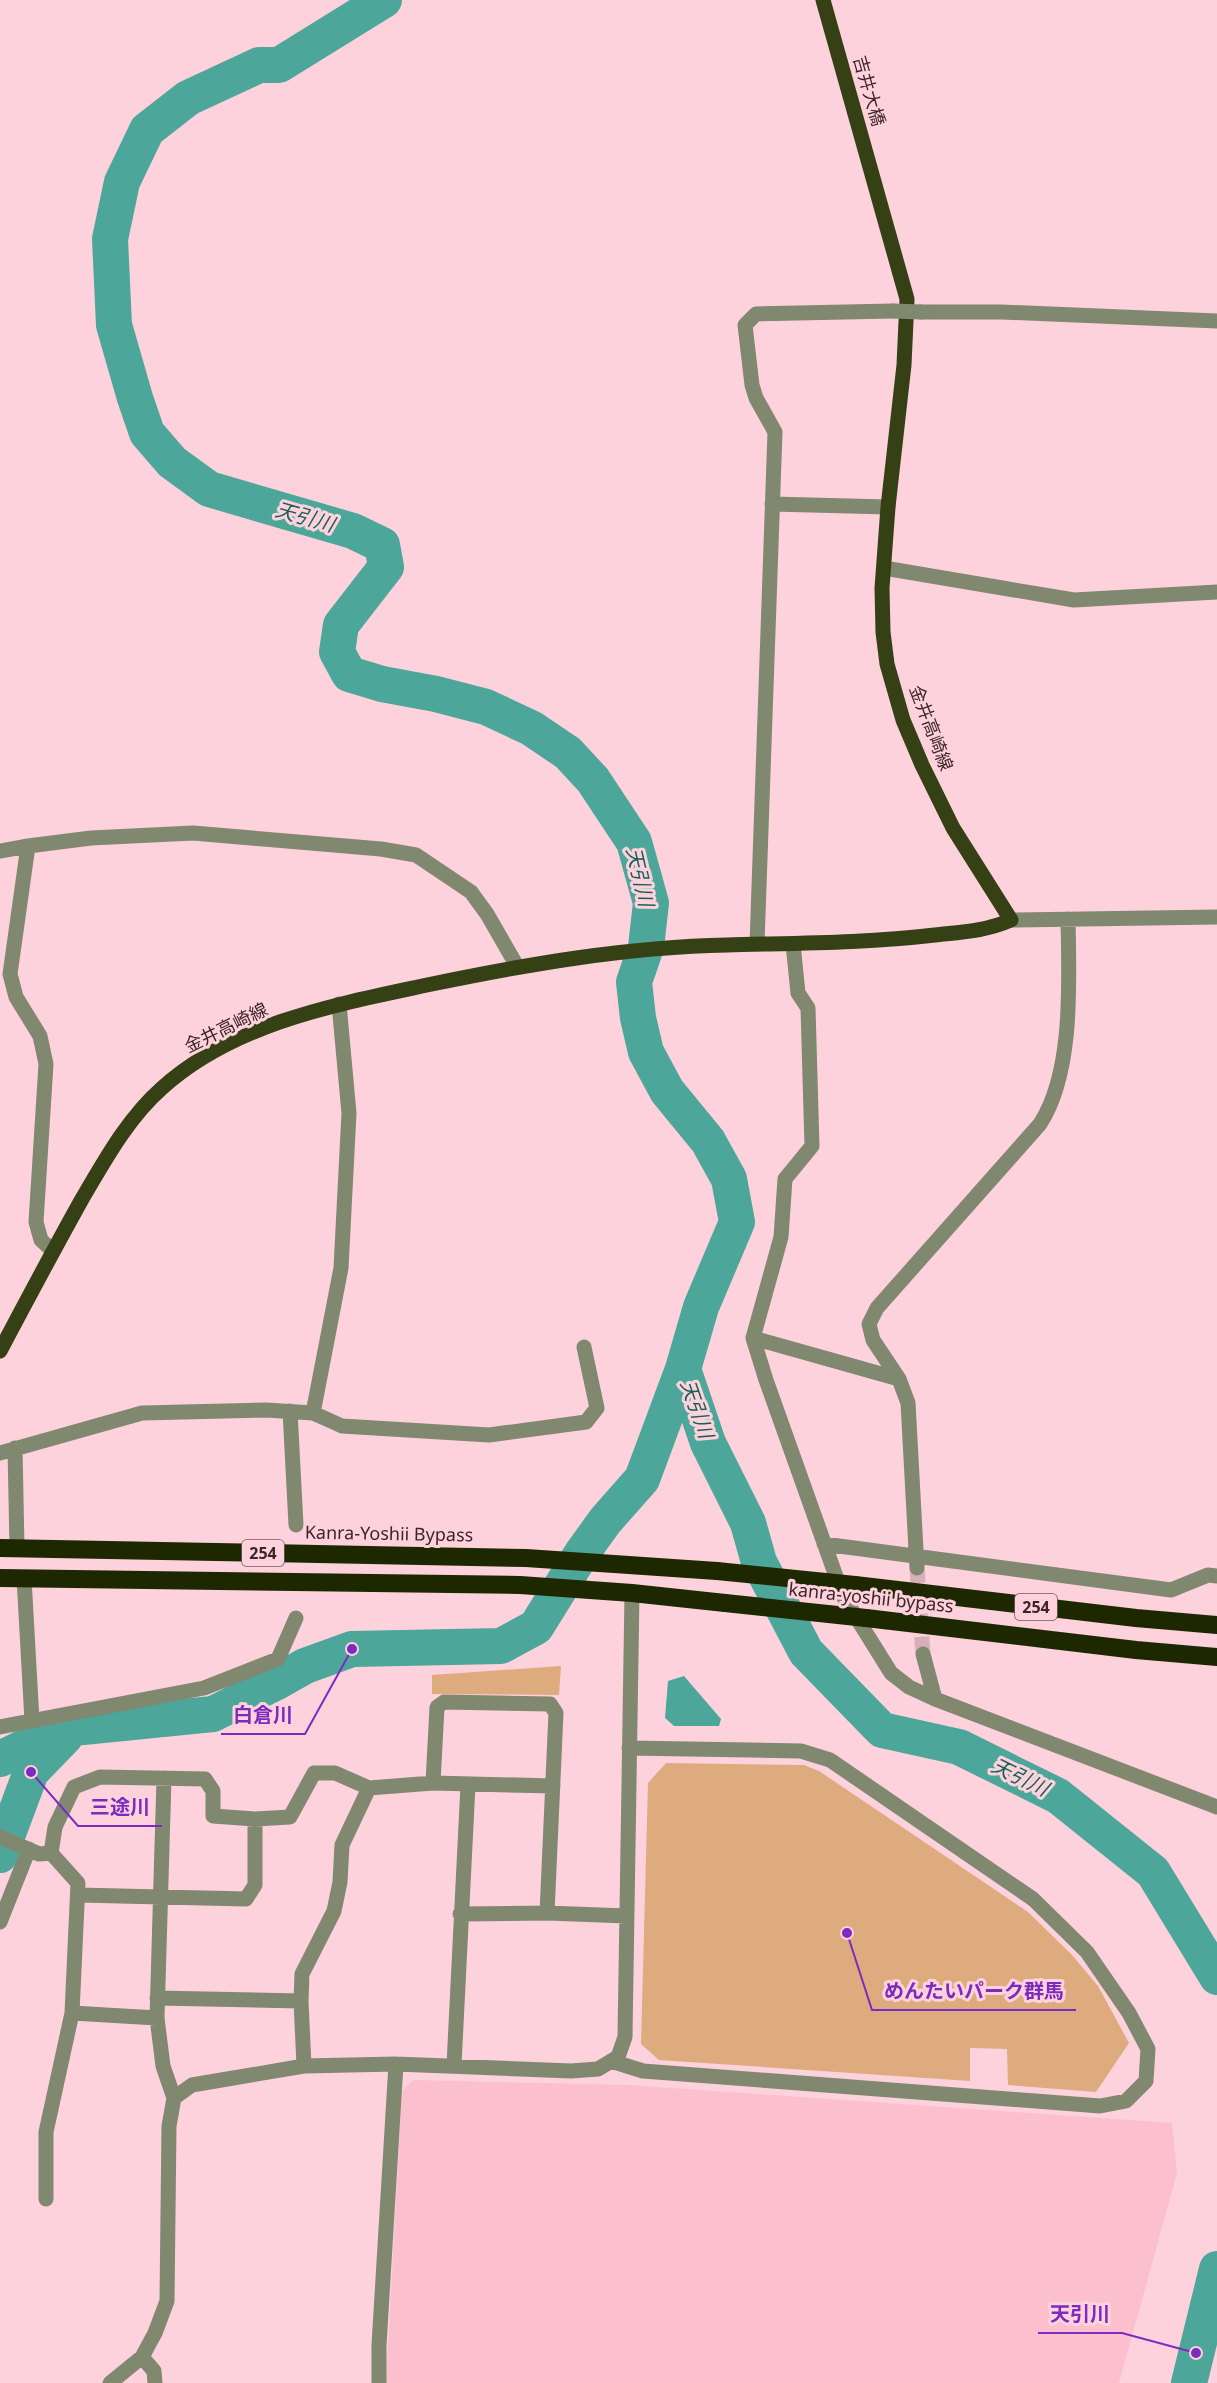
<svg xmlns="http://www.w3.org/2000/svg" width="1217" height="2383" font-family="'Noto Sans','Noto Sans JP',sans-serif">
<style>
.built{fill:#fcbfce}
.green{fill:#deab7e}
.water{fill:#4ca699}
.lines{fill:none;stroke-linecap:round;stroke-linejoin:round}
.river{stroke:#4ca699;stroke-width:36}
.minor-tunnel{stroke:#d7afb9;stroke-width:15;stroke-dasharray:15 8;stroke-linecap:butt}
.minor{stroke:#808870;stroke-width:15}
.major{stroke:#354114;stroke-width:15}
.highway{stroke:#1e2800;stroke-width:18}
.minor-bridge{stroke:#808870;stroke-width:15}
.highway-bridge{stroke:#1e2800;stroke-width:18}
.labels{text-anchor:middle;stroke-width:6;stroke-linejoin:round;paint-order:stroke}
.shield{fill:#fdd2dc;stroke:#775860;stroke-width:1.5}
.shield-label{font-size:16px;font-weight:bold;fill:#3d242b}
.street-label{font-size:18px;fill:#3d242b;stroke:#fdd2dc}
.water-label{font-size:20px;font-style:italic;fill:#176057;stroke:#fdd2dc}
.leader{fill:none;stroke:#7b2cbf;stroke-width:2}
.callout-dot{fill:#7b2cbf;stroke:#fdd2dc;stroke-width:2}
.callout-label{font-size:20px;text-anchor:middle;font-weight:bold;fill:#7b2cbf;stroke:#fdd2dc;stroke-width:6;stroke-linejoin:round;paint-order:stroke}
</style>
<rect width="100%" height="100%" fill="#fdd2dc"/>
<path class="built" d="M413,2080L630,2085L1172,2123L1177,2173L1119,2383H386L402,2091Z"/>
<path class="green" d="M561,1666L559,1695L432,1694V1675Z
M666,1763L804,1765L819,1771L1028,1912L1072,1955L1098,1986L1129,2043L1096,2092L1008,2085L1007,2049L970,2048V2081L659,2060L641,2044L648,1783Z"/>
<path class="water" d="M684,1676L721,1719L719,1726H674L665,1718L668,1681Z"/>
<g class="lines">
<path class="river" d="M683,1369L708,1443L748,1523L759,1562L806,1652L882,1730L959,1747L1058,1796L1153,1872L1217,1977
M0,1759L45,1737L73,1728L213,1714L275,1683L305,1666L352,1649L501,1646L536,1627L582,1553L605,1521L642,1479L683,1369L701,1307L737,1222L729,1179L708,1141L667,1091L646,1052L638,1018L634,982L646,947L651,903L634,842L593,780L568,753L531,728L486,707L436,694L382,684L349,674L337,652L341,625L386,567L382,545L353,531L209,489L172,462L147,433L135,398L114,325L110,239L122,182L147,130L188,98L259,65H279L384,0
M0,1855L31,1772L65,1737
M1189,2383L1217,2269"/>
<path class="minor-tunnel" d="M917,1568L923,1654"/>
<path class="minor" d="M921,312H1002L1217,321
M772,504L888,507
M884,568L1074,600L1217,592
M28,846L91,838L193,833L381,849L416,855L471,892L487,914L517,966
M0,851L28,846L10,974L16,997L40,1036L46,1064L36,1222L41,1240L53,1251
M1011,920L1217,917
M757,944L775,432L756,398L752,385L745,325L756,314L893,311
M793,944L798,993L808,1008L812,1146L785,1179L781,1237L753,1338L766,1380L843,1596L891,1673L909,1687L935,1699
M753,1338L899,1379
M290,1411L296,1525
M313,1413L342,1426L489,1435L586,1422L597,1408L584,1347
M15,1448L17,1548
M0,1453L142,1413L266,1410L313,1413L341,1268L349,1113L339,1004
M824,1544L1171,1590L1208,1575L1217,1576
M917,1568L908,1403L899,1379L873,1340L869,1324L877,1308L1040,1124C1074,1072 1069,980 1068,919
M24,1578L32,1721
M923,1654L935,1699L1217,1807
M0,1727L204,1688L278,1659L296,1618
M164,1778L157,2018L163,2066L174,2098
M433,1783L437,1707L444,1702L550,1704L556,1713L547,1913
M255,1819L290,1817L314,1773H335L369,1788
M0,1837L39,1854L51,1853L78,1883L72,2013L46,2132V2199
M51,1853L55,1827L74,1787L100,1777L205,1779L213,1791V1816L255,1819V1885L246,1899L78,1895
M460,1914L547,1913L627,1916
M0,1922L29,1849
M157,1998L301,2001
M72,2013L157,2018
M611,2061L643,2071L1100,2106L1126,2101L1146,2081L1148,2049L1129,2013L1087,1952L1033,1899L830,1760L801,1751L629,1748
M454,2065L468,1785
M304,2066L301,2001L302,1974L334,1911L340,1882L342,1845L369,1788L433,1783L553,1786
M142,2357L154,2371L155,2383
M110,2383L142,2357L155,2333L167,2301L169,2126L174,2098L192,2085L304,2066L396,2064L571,2071L598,2069L618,2057L625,2037L632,1593
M379,2383V2345L396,2064"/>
<path class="major" d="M0,1351C27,1300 54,1249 82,1199C105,1160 128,1118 162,1088C235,1022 339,1004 432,984C529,964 627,947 727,945C796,943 866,943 935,935C962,932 986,931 1011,920L953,828L922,765L903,720L887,664L883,632L882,588L888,507L904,365L907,299L823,0"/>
<path class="highway" d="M0,1548L526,1558L717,1571
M0,1578L520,1585L632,1593L725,1603
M855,1585L1136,1618L1217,1625
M866,1618L1136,1650L1217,1657"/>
<path class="minor-bridge" d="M893,311L921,312"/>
<path class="highway-bridge" d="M717,1571L855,1585
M725,1603L866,1618"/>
</g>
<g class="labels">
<g class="shield">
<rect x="242" y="1540" width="42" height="26" rx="4.5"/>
<rect x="1015" y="1594" width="42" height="26" rx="4.5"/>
</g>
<g class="shield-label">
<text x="263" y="1559">254</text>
<text x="1036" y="1613">254</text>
</g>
<g class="street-label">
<text transform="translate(869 91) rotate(74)" y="6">吉井大橋</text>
<text transform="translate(931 728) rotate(69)" y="6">金井高崎線</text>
<text transform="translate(226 1028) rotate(-26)" y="6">金井高崎線</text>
<text transform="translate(389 1534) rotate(1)" y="6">Kanra-Yoshii Bypass</text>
<text transform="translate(871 1598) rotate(6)" y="6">kanra-yoshii bypass</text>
</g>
<g class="water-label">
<text transform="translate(305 517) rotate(16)" y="7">天引川</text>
<text transform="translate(640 877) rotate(77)" y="7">天引川</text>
<text transform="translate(697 1409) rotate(71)" y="7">天引川</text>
<text transform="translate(1020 1777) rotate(26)" y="7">天引川</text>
</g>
</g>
<path class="leader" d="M352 1649L305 1734H221M31 1772L78 1826H162M847 1933L872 2010H1076M1196 2353L1122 2333H1038"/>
<g class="callout-dot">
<circle cx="352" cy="1649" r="6"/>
<circle cx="31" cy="1772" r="6"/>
<circle cx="847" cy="1933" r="6"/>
<circle cx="1196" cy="2353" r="6"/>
</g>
<g class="callout-label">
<text x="263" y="1722">白倉川</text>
<text x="120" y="1814">三途川</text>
<text x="974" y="1998">めんたいパーク群馬</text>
<text x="1080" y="2321">天引川</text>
</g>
</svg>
